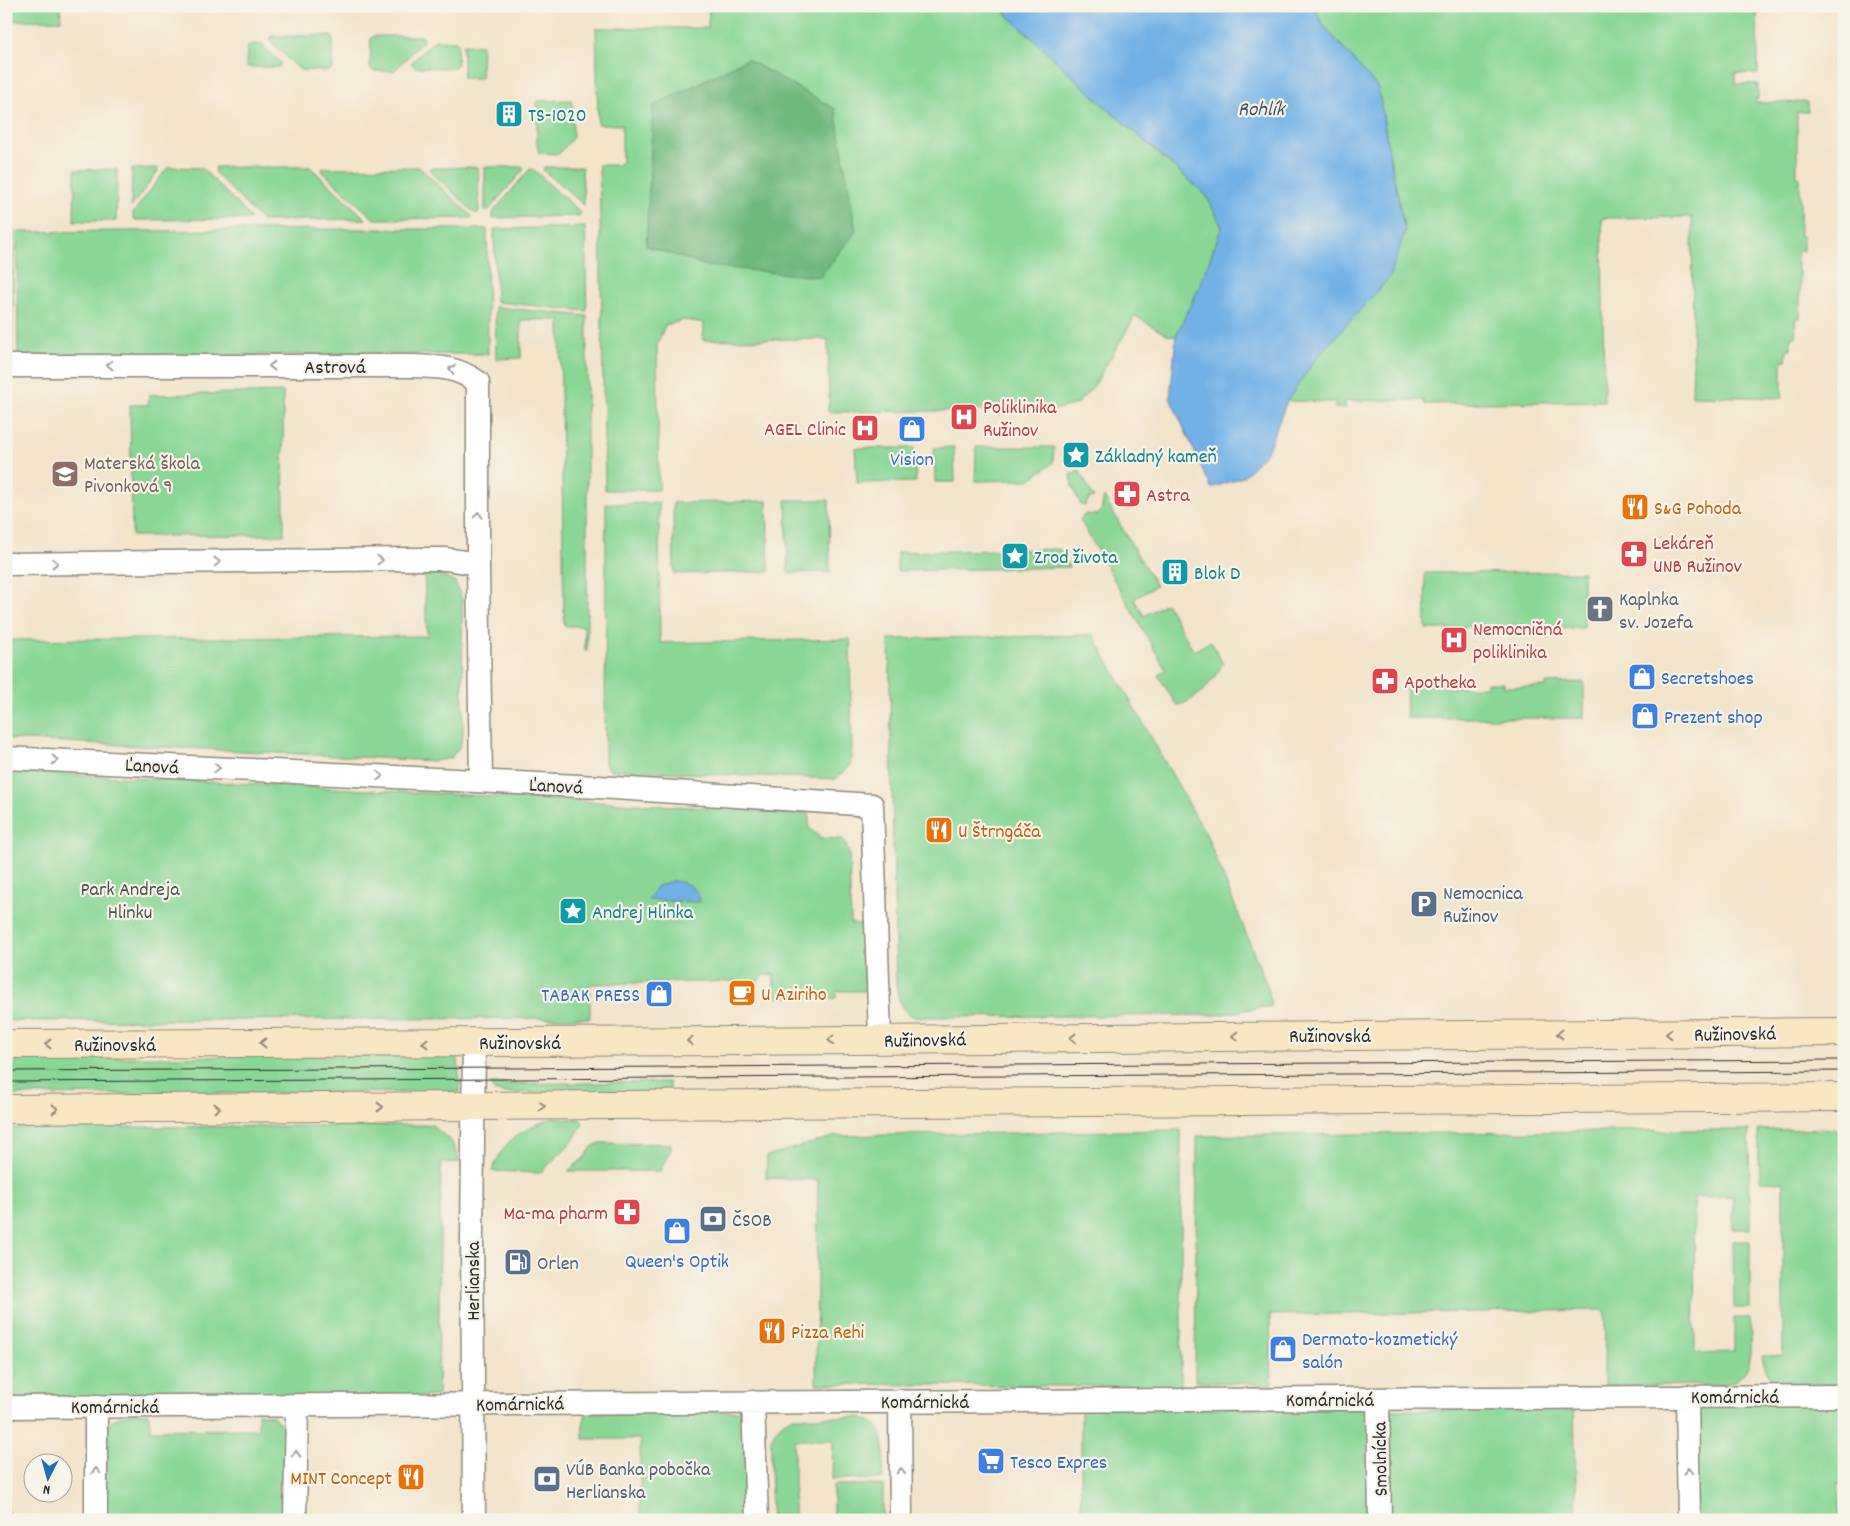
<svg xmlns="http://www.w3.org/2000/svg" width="1850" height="1526" font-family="Dekko,sans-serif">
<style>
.green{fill:#8ad795;stroke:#5a8160}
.forest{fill:#6fb87e;stroke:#4d7254}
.water{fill:#72b1e6;stroke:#4e6e88}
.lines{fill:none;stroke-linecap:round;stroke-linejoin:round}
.street-casing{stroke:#8f887a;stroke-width:25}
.secondary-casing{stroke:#8f887a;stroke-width:30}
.street{stroke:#fff;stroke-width:22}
.secondary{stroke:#f9e7c3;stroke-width:28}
.tram{stroke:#2b2b2b;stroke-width:1}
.oneway{stroke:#a0a0a0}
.oneway2{stroke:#928977}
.labels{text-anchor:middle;stroke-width:4.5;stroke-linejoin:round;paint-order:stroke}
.culture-label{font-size:20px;fill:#0d838f;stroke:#f7f3e8;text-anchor:start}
.street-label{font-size:20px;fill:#2b2b2b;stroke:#f7f3e8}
.health-label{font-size:20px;fill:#be3a42;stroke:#f7f3e8;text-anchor:start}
.shop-label{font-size:20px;fill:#366cbe;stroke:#f7f3e8;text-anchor:start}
.education-label{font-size:20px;fill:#785e54;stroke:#f7f3e8;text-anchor:start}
.food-label{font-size:20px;fill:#c56008;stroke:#f7f3e8;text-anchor:start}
.worship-label{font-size:20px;fill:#5b616d;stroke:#f7f3e8;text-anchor:start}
.park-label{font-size:20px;fill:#435646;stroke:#f7f3e8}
.service-label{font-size:20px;fill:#4e5e75;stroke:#f7f3e8;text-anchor:start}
.water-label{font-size:21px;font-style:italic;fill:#405363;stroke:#f7f3e8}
</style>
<rect width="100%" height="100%" fill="#f7f3e8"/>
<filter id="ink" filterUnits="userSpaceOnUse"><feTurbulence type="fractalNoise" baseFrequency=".02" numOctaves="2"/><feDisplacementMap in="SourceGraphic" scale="10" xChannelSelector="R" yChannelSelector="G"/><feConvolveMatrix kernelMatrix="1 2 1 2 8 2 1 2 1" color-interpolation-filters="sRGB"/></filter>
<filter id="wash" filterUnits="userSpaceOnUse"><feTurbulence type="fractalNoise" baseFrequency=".0096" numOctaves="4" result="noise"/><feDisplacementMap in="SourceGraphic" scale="20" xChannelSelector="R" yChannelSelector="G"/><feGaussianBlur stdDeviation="1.12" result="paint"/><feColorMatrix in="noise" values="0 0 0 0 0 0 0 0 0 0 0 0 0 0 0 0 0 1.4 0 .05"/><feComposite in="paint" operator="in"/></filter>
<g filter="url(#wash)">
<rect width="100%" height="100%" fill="#f3e4ca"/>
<path class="green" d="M6,6H60L61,20L6,21Z
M709,6H998L1102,104L1206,195L1222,227L1197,292L1176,336L1167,335L1135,316L1094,386L1077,404L1053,410L828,412V405H829L828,339L703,340L704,323L684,320L665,325L657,345L659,490H605L599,165H617L622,162V125L598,124L596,28H708Z
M1314,6H1757L1758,74L1735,73V84H1758V99L1755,100V103L1807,102L1808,112H1797V177L1800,178V236L1803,237V251H1797L1798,272L1800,273V318L1795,319L1796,337H1791V349H1787L1786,360L1782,361V398L1692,396L1693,357L1692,217L1602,218L1604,401L1424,404V400L1345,401V408H1335V402L1287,401L1314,361L1390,158L1378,88L1324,26Z
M272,36H331L333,39V68L329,71L300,70L270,41Z
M373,36H422L423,41L394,71H373L370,68L371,39Z
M435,40L456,41L458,43L457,64L454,68L415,67L411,63Z
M251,44L263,45L281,63L279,67H248L246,65L247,47Z
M463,44L482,45L481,78H463Z
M572,100L573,137L559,154L539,153L537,144V101Z
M168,167L202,168L249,216L250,219L136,220L133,218V213Z
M216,167H310L366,219L262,221L215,173Z
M419,167L472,216L471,218L374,219L322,171L323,168Z
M478,167L479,212L476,214L429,170L430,168Z
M485,167H522L524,169L487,212L485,210Z
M544,167H582L584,205L543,170Z
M157,168L158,171L131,207L132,169Z
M117,169L116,221H74L75,170Z
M530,169L534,170L581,213L579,216L492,218L494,211Z
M585,227L587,311L496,302L494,229Z
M348,229H487L488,354L18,356L17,232Z
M14,231L12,356H6V232Z
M495,307L587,316V651H585L584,626H564L560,320H521V358L496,359Z
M283,392L284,535L132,536L130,405H148L149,395Z
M954,447L955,482H935L934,448Z
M976,447H1054L1053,463L1029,480L975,481Z
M855,448H914L916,482L857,483Z
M1079,470L1094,498L1089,499L1085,506L1081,505L1072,486L1071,474Z
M1104,497L1156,586L1134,599L1144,616L1166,603L1194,651L1211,641L1223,664C1210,684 1201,698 1177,706L1158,675L1166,670L1080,520L1085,514L1097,515L1101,511Z
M786,500H829L830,572L788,573Z
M767,501L769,572L674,574L673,503Z
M659,503L660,643L850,639L852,760L846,770L835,779L610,770L605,764L606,504Z
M1059,549L1069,567L897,571V552Z
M424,572L437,573L455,582L462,599L463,734L460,746L451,758L435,761L6,739V640L427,636Z
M1583,572L1584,628L1525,629L1524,625L1464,626L1463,629H1426L1425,573Z
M1093,635L1207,836L1269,991L1271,1006L1216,1015L928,1017C904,1021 898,1004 896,983L889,639Z
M1584,682V718H1407L1406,683L1444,684L1445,688L1487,687V683H1504V687H1546V683Z
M6,771L809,813V828L821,838L843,839L849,853L851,924L863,925L866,991H837L836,998L774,997V975H765L759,981L590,984V1018L6,1021Z
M458,1055L460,1092L6,1095V1058Z
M669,1082L670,1092L502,1093L494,1091L490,1084Z
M552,1118L580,1119L583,1123L573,1141L540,1173L492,1171C506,1137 519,1132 552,1118Z
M432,1125L452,1142L460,1162L441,1163L438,1396L6,1400V1128Z
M1844,1129V1384C1832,1384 1820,1384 1808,1384C1785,1385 1765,1385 1762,1356L1783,1355V1182L1760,1181L1758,1130Z
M1181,1130V1387L816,1384L818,1180L766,1178L767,1156L836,1136Z
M1695,1130H1749L1750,1229H1733V1196L1694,1197L1695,1353L1734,1352V1318H1750C1751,1346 1758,1377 1723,1385L1604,1386L1605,1310L1270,1315L1272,1385L1195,1381L1197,1136Z
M601,1143L671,1144V1149L660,1171H568L584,1158L593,1146Z
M1733,1241H1750V1308H1734Z
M1693,1400L1844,1403V1484H1838L1840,1520H1694Z
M1373,1407L1375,1520H1081V1408Z
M1387,1410H1574L1577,1520H1386Z
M746,1411L745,1520H640V1439H583V1425L586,1413Z
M149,1413L150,1430L258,1429V1413L273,1416L283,1427L286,1435L285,1520H103L106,1426C118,1413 133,1413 149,1413Z
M793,1417H861C891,1426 883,1454 883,1479H832L833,1440H794V1520H771V1441C775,1428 781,1423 793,1417Z
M6,1420L8,1520H6Z
M833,1485H883V1520H833Z"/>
<path class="forest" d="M747,59L835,109L856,231L820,277L707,266L646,246L653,106Z"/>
<path class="water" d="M998,6H1314L1324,26L1378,88L1390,158L1405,231L1390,277L1314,361L1287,401L1267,452L1243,477L1211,488L1170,398L1176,336L1197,292L1222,227L1206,195L1102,104Z
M671,881C684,881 699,887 700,902L648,900L656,887Z"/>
</g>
<g filter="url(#ink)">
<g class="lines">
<defs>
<path id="street" d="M6,366H412C439,367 455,366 478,382V564L481,781
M6,564L414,559H446L478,564
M6,758L599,787L872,805L880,1039
M474,1042L472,1237L474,1520
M1687,1396L1689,1520
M1378,1399L1380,1520
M900,1401L901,1520
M753,1402L757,1520
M96,1406V1520
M6,1407L1844,1396
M295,1520L297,1406"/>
<path id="secondary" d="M6,1044L739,1041L1844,1032
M6,1109L1844,1097"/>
</defs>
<use href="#street" class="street-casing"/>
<use href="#secondary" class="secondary-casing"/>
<use href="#street" class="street"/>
<use href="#secondary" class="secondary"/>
<path class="tram" d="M6,1071L1844,1060
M6,1082L1844,1071"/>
</g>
<defs><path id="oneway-chevron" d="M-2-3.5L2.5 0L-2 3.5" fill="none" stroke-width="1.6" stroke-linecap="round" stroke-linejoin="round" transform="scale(1.25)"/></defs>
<g class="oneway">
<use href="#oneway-chevron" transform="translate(110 365) rotate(179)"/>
<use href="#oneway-chevron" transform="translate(272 366) rotate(-180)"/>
<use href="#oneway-chevron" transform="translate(452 369) rotate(-165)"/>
<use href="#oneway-chevron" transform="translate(478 515) rotate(-90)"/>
<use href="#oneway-chevron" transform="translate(380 560) rotate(-1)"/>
<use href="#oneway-chevron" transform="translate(217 562) rotate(-1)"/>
<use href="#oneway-chevron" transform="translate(55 563)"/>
<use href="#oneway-chevron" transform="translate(55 760) rotate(3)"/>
<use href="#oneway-chevron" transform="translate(217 768) rotate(3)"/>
<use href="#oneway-chevron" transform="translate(380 776) rotate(3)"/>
<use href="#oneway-chevron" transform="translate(296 1454) rotate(-89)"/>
<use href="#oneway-chevron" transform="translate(96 1471) rotate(-90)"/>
<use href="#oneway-chevron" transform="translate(901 1471) rotate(-90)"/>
<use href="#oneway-chevron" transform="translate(1688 1471) rotate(-91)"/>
</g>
<g class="oneway2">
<use href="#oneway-chevron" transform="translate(1560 1034) rotate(180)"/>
<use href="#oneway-chevron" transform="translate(1669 1034) rotate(179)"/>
<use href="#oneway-chevron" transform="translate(1235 1036) rotate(179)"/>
<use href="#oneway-chevron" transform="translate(1073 1038) rotate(179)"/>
<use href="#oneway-chevron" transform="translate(831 1040) rotate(179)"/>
<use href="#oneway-chevron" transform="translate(690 1041) rotate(-180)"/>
<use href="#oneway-chevron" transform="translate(263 1043) rotate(180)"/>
<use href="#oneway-chevron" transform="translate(425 1043) rotate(180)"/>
<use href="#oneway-chevron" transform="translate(48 1044) rotate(180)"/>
<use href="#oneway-chevron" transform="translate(542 1106)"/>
<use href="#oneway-chevron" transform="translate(380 1107)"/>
<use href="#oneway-chevron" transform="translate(217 1108)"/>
<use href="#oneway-chevron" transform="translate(55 1109)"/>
</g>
</g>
<defs>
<symbol id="building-square" viewBox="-11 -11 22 22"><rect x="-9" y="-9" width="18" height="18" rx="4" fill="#0f9aa8" stroke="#f7f3e8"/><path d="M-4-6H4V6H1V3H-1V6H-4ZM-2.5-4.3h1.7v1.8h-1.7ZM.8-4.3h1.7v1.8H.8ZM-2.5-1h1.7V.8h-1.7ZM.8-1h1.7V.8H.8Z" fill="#fff"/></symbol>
<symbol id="hospital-square" viewBox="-11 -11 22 22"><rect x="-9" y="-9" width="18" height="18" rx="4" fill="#e0444e" stroke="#f7f3e8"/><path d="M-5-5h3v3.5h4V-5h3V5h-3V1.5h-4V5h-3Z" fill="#fff"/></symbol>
<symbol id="shop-square" viewBox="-11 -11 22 22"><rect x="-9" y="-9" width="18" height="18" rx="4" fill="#3f7fe0" stroke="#f7f3e8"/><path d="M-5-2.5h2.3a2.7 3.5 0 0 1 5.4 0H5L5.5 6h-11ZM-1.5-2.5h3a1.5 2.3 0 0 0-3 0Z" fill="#fff"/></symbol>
<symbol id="sight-square" viewBox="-11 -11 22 22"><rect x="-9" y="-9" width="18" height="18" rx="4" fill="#0f9aa8" stroke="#f7f3e8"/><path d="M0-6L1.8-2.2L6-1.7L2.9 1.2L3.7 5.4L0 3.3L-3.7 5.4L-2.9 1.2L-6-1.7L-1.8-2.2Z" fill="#fff"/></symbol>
<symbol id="school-square" viewBox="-11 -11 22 22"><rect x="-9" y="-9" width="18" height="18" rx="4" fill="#8d6e63" stroke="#f7f3e8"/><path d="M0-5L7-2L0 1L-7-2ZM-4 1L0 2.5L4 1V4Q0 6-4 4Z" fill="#fff"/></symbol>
<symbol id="pharmacy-square" viewBox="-11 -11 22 22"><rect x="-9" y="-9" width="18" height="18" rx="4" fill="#e0444e" stroke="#f7f3e8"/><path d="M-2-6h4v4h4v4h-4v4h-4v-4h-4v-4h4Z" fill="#fff"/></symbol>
<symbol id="restaurant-square" viewBox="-11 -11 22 22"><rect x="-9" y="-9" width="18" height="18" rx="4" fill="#e8710a" stroke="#f7f3e8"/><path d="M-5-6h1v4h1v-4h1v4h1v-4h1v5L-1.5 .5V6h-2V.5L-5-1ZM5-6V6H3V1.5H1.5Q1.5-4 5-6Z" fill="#fff"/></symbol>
<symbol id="church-square" viewBox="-11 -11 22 22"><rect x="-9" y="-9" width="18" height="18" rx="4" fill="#6b7280" stroke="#f7f3e8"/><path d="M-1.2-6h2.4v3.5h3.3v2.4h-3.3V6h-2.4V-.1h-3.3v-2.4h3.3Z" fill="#fff"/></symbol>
<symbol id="parking-square" viewBox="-11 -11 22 22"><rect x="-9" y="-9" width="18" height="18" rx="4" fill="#5c6f8a" stroke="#f7f3e8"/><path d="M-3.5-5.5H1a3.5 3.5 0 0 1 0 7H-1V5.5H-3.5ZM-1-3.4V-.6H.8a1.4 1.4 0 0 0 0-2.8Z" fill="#fff"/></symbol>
<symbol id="cafe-square" viewBox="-11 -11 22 22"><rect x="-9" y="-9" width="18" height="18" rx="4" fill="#e8710a" stroke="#f7f3e8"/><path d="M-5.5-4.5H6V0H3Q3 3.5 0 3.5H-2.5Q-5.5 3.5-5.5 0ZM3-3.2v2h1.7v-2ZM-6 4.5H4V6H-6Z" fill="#fff"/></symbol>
<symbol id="bank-square" viewBox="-11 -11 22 22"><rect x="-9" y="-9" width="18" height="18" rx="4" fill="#5c6f8a" stroke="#f7f3e8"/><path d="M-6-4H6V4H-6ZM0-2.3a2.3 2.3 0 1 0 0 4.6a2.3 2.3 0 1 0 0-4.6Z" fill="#fff"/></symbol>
<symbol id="fuel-square" viewBox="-11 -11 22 22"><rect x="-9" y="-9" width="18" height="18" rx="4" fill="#5c6f8a" stroke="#f7f3e8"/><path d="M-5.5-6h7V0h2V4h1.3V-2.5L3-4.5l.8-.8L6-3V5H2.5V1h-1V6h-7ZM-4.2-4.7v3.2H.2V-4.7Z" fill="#fff"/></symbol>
<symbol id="supermarket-square" viewBox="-11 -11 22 22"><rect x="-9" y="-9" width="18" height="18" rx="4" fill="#3f7fe0" stroke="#f7f3e8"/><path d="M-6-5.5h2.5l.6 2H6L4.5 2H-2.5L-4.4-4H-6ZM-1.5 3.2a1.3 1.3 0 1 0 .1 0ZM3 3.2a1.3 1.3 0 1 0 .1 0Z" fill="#fff"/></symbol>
</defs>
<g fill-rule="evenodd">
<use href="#building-square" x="493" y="98" width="32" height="32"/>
<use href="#hospital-square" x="948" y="401" width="32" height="32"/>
<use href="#hospital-square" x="849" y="412" width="32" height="32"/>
<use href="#shop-square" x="896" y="413" width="32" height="32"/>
<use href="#sight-square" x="1060" y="439" width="32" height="32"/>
<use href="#school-square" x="49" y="458" width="32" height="32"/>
<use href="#pharmacy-square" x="1111" y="478" width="32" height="32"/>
<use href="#restaurant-square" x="1619" y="491" width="32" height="32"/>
<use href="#pharmacy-square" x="1618" y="538" width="32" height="32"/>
<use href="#sight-square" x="999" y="540" width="32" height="32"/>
<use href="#building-square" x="1159" y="556" width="32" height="32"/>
<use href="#church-square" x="1584" y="593" width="32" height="32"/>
<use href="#hospital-square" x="1438" y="624" width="32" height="32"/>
<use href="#shop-square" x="1626" y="661" width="32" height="32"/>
<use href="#pharmacy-square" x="1369" y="665" width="32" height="32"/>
<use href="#shop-square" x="1629" y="700" width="32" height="32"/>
<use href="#restaurant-square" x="923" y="814" width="32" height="32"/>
<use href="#parking-square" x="1408" y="888" width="32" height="32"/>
<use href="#sight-square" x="557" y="895" width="32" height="32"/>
<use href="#cafe-square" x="726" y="977" width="32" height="32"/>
<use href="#shop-square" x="643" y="978" width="32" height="32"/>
<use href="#pharmacy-square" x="611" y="1196" width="32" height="32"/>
<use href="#bank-square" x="697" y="1203" width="32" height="32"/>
<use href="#shop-square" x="661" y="1215" width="32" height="32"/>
<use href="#fuel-square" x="502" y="1246" width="32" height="32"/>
<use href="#restaurant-square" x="756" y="1315" width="32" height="32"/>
<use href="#shop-square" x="1267" y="1333" width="32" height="32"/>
<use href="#supermarket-square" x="975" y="1445" width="32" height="32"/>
<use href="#restaurant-square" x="395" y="1461" width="32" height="32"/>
<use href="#bank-square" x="531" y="1463" width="32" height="32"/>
</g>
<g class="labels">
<g class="culture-label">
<text x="528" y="121">TS-1020</text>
<text x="1095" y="462">Základný kameň</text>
<text x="1034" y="563">Zrod života</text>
<text x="1194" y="579">Blok D</text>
<text x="592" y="918">Andrej Hlinka</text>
</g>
<g class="street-label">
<text x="335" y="373">Astrová</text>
<text transform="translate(152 765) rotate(3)" y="7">Ľanová</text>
<text transform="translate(556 785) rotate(3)" y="7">Ľanová</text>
<text transform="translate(1735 1033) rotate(-1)" y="7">Ružinovská</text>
<text x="1330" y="1042">Ružinovská</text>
<text transform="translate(925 1039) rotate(-1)" y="7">Ružinovská</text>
<text x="520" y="1049">Ružinovská</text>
<text x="115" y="1051">Ružinovská</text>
<text transform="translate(472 1281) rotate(-90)" y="7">Herlianska</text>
<text x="1735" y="1403">Komárnická</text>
<text x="1330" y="1406">Komárnická</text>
<text x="925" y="1408">Komárnická</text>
<text transform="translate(520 1403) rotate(-1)" y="7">Komárnická</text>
<text x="115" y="1413">Komárnická</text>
<text transform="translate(1379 1459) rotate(-91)" y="7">Smolnícka</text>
</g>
<g class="health-label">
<text x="983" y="413">Poliklinika<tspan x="983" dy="23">Ružinov</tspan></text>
<text x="846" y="435" text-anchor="end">AGEL Clinic</text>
<text x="1146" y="501">Astra</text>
<text x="1653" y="549">Lekáreň<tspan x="1653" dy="23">UNB Ružinov</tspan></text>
<text x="1473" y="635">Nemocničná<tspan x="1473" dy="23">poliklinika</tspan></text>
<text x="1404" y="688">Apotheka</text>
<text x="608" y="1219" text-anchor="end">Ma-ma pharm</text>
</g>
<g class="shop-label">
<text x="912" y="465" text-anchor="middle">Vision</text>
<text x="1661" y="684">Secretshoes</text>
<text x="1664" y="723">Prezent shop</text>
<text x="640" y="1001" text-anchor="end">TABAK PRESS</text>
<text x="677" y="1267" text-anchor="middle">Queen's Optik</text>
<text x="1302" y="1345">Dermato-kozmetický<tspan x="1302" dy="23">salón</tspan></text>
<text x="1010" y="1468">Tesco Expres</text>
</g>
<g class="education-label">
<text x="84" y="469">Materská škola<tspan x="84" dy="23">Pivonková 9</tspan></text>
</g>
<g class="food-label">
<text x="1654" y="514">S&amp;G Pohoda</text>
<text x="958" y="837">U Štrngáča</text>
<text x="761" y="1000">U Aziriho</text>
<text x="791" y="1338">Pizza Rehi</text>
<text x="392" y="1484" text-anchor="end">MINT Concept</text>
</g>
<g class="worship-label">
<text x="1619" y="605">Kaplnka<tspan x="1619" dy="23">sv. Jozefa</tspan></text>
</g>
<g class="park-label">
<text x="130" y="895">Park Andreja<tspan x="130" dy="23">Hlinku</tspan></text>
</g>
<g class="service-label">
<text x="1443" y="899">Nemocnica<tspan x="1443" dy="23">Ružinov</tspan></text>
<text x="732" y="1226">ČSOB</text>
<text x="537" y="1269">Orlen</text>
<text x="566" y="1475">VÚB Banka pobočka<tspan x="566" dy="23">Herlianska</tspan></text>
</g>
<g class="water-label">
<text x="1261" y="115">Rohlík</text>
</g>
</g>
<rect width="1850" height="1526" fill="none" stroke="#f7f3e8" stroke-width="25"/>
<g transform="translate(48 1478) rotate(186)"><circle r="24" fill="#f7f3e8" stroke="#a5a39c"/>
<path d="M0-4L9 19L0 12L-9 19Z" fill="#1f6fb2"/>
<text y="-8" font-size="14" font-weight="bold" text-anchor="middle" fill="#2b2b2b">N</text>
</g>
</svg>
